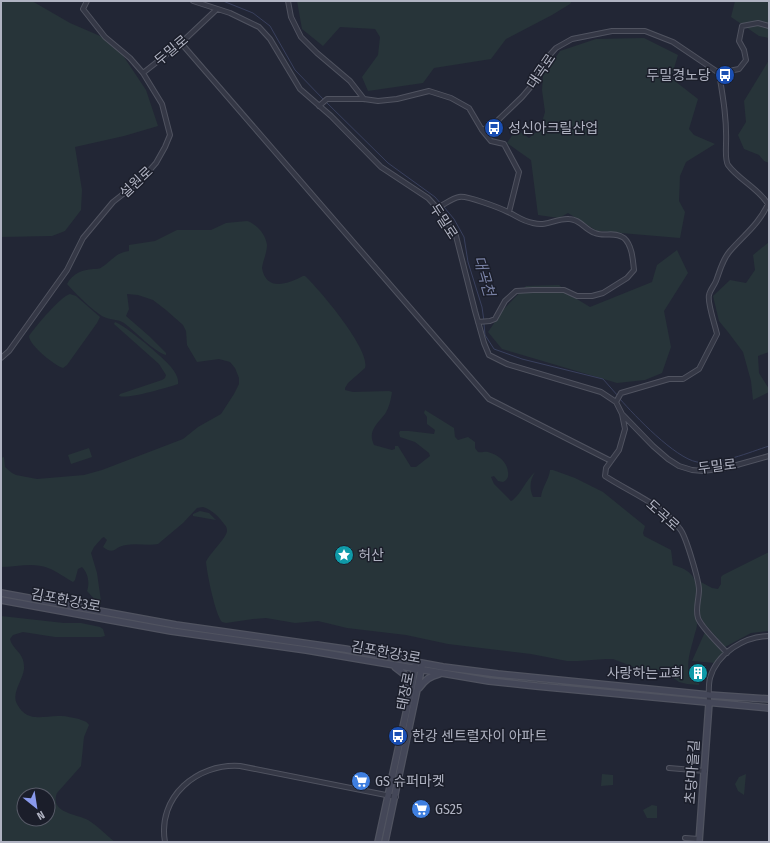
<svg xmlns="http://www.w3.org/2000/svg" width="770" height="843" font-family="'Fira Sans Condensed','Noto Sans KR',sans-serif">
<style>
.green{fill:#273439;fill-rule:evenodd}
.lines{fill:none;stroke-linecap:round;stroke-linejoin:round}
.stream{stroke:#39405d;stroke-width:1}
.street-casing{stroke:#505360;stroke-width:6}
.secondary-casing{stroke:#505360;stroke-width:8}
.street{stroke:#353846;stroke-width:4}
.secondary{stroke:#444758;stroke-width:5.5}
.labels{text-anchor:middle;stroke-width:3;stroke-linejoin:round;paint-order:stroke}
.street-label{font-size:14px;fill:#b0b3c2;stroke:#1b1e2a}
.poi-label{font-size:14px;fill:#b0b3c2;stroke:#1b1e2a;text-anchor:start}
.water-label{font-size:15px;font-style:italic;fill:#7b84a8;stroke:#1b1e2a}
</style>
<rect width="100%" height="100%" fill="#222635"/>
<path class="green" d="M1,1H32L70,23L114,42L146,90L158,126L124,136L75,147L82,190L81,210L65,231L52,236L1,237Z
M297,1H572L570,4L552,15L506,39L491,59L434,68L423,83L368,91L362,77L378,55L380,37L375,29L340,27L323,46L302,29Z
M735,1H769V38L759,36L731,17Z
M644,38L678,55L671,78L698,99L689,129L694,135L715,144L686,162L680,176L679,201L685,212L680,238L597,231L568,213L559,218L538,215L531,160L507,143L516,129L529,138L540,129L545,112L542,90L543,76L560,51L596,39Z
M769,60V163L764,161L759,155L744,149L738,135L746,122L744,101Z
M247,221C257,224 266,235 267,245C267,253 263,260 262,268C266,292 288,284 303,276H305C319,289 371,350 365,368L348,383L345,388V390L353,392L389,391L392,392C391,399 389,408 385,414C378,423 367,431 374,445L392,450L395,449V446H398L411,467H416L430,456L429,453L415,442L400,437L399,433L400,431H409L434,434L435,430L427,424V417L424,413L425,410L454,428L455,437L458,440L468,437L475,442V448L478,452C482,453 485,451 488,452C498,455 507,461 508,472C509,477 507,480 503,482L498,481L494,476L491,477L494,484L511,501L513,500C522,492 526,480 535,472C530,480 529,488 533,497H541C542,487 549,480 550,470H553L575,478L603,492L645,526L643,533L644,536L671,550L673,565C702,573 696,587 695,612C695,616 697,620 697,624C697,627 696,630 695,633C692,646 685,663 690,676L699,679V685L687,684L679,682L664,671L634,667L613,659H606L578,661H567L531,654L448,644L406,635L347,628L318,621L295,623L266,618L253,619L226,623L222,622C215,614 207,573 206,562C209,554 228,537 227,530C227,526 223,523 221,520C216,514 210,509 203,507L197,508L183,523L158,544C148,546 137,543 126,545C115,546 115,556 103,547L107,540L104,537L102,538L94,547L91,553L97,573L101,601V604H99L87,591C90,583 88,573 82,567L78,569L75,580L73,582C65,578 57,571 48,568C33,562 17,567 1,567V458L4,457L5,467L12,473L16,475L37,479L84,475L102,470L183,439L198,427L221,414L234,394L239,384V378L235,368L230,362L219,359L197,362L187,345L186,331L183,325L166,310L153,300L138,295L127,294L129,309L126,316L149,336L166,353V355C154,352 135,331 124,323C118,319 111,320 104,317C94,312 75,293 67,284C73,273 82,270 93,269C96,269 100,269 102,267C113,260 115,253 129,251V245L155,241L177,230H211L226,223Z
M769,242V352L758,356L759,373L769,389V392L753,400L751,381L743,352L728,332L719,321L713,296L730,280L746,283L755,270L753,255Z
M677,250L688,273L664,311L671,347L662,373L645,380L617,383L502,349L488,332L503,310L526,286L559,285L572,296L590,307L652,282L657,265Z
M70,294L76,296L100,317L97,323L67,365L63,368C54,365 29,345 29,336C35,327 61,296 70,294Z
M115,322C125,325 164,358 171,367C175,372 179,378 178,384L172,386C161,389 129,399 119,396L120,394L162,380L165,378L166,375L159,364L114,324Z
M89,448L92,457L71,464L68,455Z
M200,511L209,513L216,520L193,516V514Z
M769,552V631L751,633L725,647L704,623L700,616V595L699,581L712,588L718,589L721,584V577L723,575Z
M1,616L64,623H81L100,627L103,629L105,636L101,637H55L23,632L13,635L10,639C13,651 25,652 24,669C23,680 11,693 17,704C28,724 43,715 61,716C67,716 73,718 79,719C83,721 87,721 89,725L84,737L81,766L57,793C49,813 77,814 88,820C98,826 106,835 115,842H1ZM24,795H48V819H24Z
M705,632L723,651L724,654L715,663L692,661Z
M602,774L613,775V785L601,786Z
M746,774L744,795L738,791L735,784L739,777Z
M652,805L657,806V818H647L643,810Z"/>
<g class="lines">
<path class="stream" d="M223,1L253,13L270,26L295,70L324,100
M326,102L388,163L435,197L442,205
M444,207L454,219L464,237L468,262L482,307L484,321
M484,324L485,335L494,349L522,359L603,379L618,396
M620,399C635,416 675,458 697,462C717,466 750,452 769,446"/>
<defs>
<path id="street" d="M193,1L230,13L259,27L270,39L300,89L331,116L381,167L428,198L439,210L456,236L475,311L484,343L489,355L507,364L601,392L616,402L622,414L653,446L668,459L679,466L692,470L703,471L726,468L769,456
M288,1L291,17L301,37L317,53L350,81L364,99
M181,43L489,399L611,461
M143,73L181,43L217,9
M319,106L327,99H364L378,101L397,99L429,91L451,98L469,108L482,130L493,125L522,97L534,83L546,59L556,48L572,39L612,31H645L673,42L719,73L739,69L746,60L744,50L739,41L742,26L758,23L769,26
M482,130L491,141L504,144L519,172L509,212
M437,208C444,205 452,198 459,197C466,195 500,208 508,212C517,216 522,221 533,223C548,227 556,218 569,219C580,219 585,230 595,233C604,237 615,231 624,238C632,245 633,260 634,270L627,278L603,293L592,296H577L564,290H533L516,291L505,301L495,319L490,321L478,322
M1,358L9,351L67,270L83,238L113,202L141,180L156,163L165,147L170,135L162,104L143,73L130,58L105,37L83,9L87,1
M616,402L621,393L669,379H683L699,369L717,334C715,325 707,302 709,295C710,290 714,286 716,281C720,271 722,260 730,251C744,235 759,224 768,204C758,188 739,180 728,165C725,160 726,150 726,144C727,120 723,97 719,73
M622,414L625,429L619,450L606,468L605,476C629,492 662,504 680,529C686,536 699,581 699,590C699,599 695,609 698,618C701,627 720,645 727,653
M709,703C709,695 708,686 710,678C717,653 745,636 769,636
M669,768L705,771
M685,838L699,839
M165,842C157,797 197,763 240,766L396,797"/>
<path id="secondary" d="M1,593L176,625L345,649L443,667L498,674L709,695L769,699
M1,600L171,631L306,650L489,681L536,686L769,708
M395,667L404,674L411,688
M419,688C425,680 430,676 439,674
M378,842L411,690L415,666
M385,842L422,666
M699,842L709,703"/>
</defs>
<use href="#street" class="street-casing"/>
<use href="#secondary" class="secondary-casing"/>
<use href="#street" class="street"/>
<use href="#secondary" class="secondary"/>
</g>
<defs>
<symbol id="bus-disc" viewBox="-11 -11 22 22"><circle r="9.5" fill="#1a4fb4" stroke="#1b1e2a"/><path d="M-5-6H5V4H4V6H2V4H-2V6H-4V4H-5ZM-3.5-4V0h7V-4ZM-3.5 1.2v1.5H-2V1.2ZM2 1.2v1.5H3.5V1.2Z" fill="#fff"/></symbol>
<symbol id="sight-disc" viewBox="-11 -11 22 22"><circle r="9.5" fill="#0f9aa8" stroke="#1b1e2a"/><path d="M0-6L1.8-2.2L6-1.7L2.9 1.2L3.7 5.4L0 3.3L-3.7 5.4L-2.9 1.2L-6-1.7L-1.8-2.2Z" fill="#fff"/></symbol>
<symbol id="building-disc" viewBox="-11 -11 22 22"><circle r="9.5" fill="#0f9aa8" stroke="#1b1e2a"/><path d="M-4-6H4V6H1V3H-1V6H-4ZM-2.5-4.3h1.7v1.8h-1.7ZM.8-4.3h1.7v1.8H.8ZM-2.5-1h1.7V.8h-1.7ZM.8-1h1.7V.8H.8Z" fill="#fff"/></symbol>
<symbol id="supermarket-disc" viewBox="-11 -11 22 22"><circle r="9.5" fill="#3f7fe0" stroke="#1b1e2a"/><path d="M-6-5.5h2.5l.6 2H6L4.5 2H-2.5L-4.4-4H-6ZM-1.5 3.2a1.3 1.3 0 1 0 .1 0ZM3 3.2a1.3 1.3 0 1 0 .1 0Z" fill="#fff"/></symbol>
</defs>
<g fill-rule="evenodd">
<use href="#bus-disc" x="714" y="64" width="22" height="22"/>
<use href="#bus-disc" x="483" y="117" width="22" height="22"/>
<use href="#sight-disc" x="333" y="544" width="22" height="22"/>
<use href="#building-disc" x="687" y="662" width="22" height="22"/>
<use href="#bus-disc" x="387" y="725" width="22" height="22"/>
<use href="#supermarket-disc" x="350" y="770" width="22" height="22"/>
<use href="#supermarket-disc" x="410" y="798" width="22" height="22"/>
</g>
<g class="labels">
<g class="street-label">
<text transform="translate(171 50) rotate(-40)" y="5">두밀로</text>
<text transform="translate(541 71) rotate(-56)" y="5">대곡로</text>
<text transform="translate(136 182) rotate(-43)" y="5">설원로</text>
<text transform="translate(444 221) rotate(57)" y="5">두밀로</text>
<text transform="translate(717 466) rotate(-7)" y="5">두밀로</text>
<text transform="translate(663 515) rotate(42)" y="5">도곡로</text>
<text transform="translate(66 600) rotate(11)" y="5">김포한강3로</text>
<text transform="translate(386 652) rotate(10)" y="5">김포한강3로</text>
<text transform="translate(405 691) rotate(-79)" y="5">태장로</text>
<text transform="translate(692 772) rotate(-86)" y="5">초당마을길</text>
</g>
<g class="poi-label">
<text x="711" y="80" text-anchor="end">두밀경노당</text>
<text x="508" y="133">성신아크릴산업</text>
<text x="358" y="560">허산</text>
<text x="684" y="678" text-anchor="end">사랑하는교회</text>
<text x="412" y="741">한강 센트럴자이 아파트</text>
<text x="375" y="786">GS 슈퍼마켓</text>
<text x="435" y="814">GS25</text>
</g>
<g class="water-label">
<text transform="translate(484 276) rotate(74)" y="5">대곡천</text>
</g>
</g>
<rect width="770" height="843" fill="none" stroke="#b0b3c2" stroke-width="4"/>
<g transform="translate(36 807) rotate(150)"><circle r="19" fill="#1b1e2a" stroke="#575a67"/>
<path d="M0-3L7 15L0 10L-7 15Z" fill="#8a9aed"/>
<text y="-6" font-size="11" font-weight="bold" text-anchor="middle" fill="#b0b3c2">N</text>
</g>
</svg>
